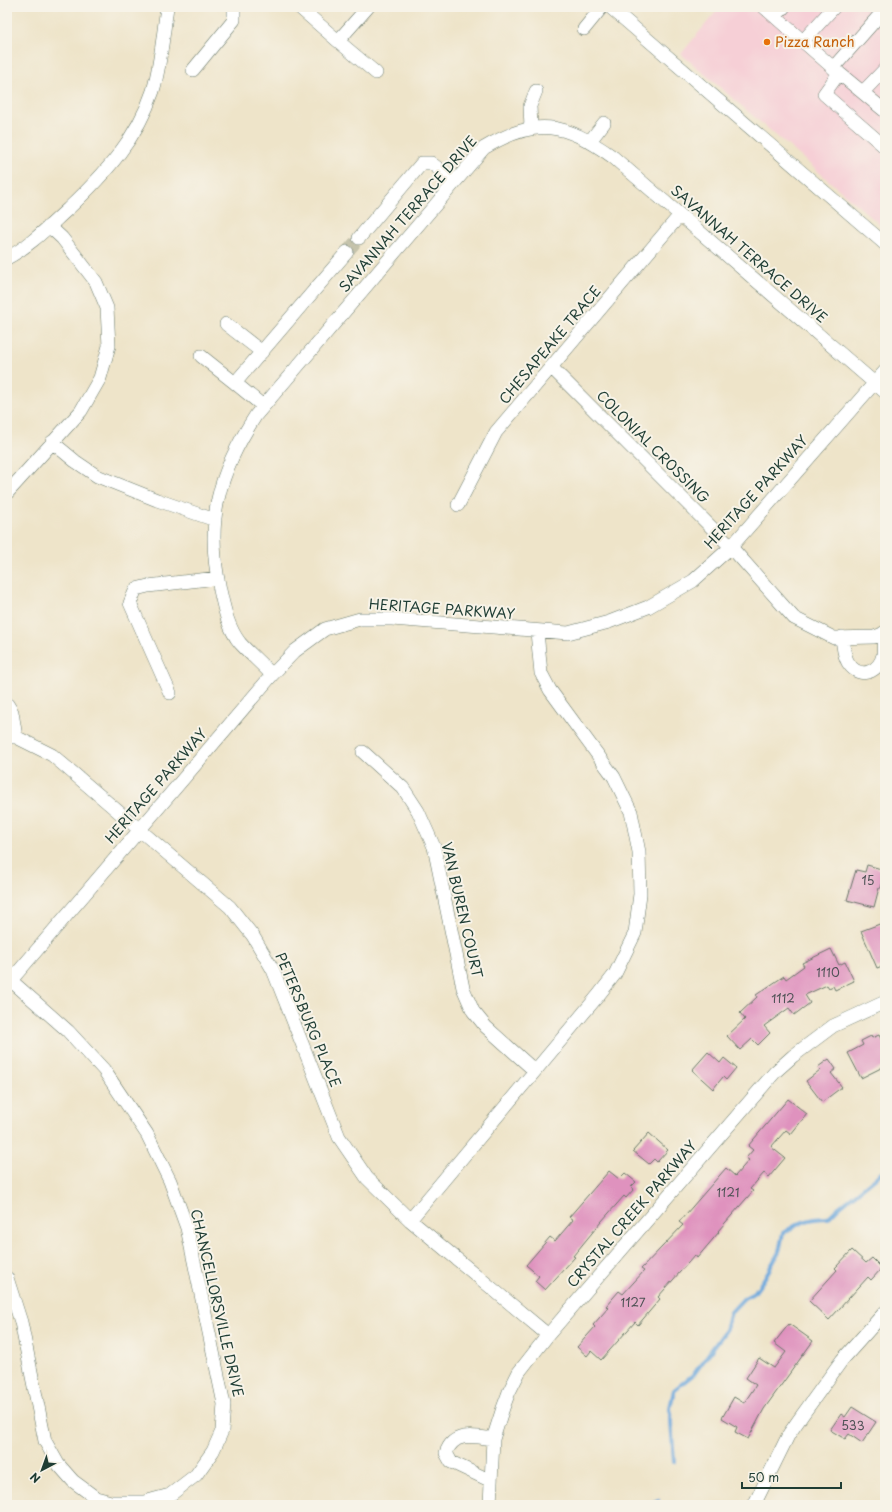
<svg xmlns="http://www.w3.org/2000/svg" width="892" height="1512" font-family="'Playpen Sans',sans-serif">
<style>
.built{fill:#f6cfd6}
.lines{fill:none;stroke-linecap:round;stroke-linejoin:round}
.stream{stroke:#6ca7dc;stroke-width:4}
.building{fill:#df92be}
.minor-tunnel{stroke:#c5c3ab;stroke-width:13;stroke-dasharray:13 6;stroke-linecap:butt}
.minor-casing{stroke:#677768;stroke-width:14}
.minor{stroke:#fff;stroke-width:13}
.food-dot{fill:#e8710a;stroke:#f7f3e8;stroke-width:1.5}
.labels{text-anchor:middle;stroke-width:4;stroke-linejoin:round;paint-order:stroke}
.number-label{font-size:12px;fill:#4f5256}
.food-label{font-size:14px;fill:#c56008;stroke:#f7f3e8;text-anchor:start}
.street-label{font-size:14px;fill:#1f3d34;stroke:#f7f3e8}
</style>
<rect width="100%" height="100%" fill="#f7f3e8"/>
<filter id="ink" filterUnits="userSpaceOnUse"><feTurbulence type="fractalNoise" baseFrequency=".025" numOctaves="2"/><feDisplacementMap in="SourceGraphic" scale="8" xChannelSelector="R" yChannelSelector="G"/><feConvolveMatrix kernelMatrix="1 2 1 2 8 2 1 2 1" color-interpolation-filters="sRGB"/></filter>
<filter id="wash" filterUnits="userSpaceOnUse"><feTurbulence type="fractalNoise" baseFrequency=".012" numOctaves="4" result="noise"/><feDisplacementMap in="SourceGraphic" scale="16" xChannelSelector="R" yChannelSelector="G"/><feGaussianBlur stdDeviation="0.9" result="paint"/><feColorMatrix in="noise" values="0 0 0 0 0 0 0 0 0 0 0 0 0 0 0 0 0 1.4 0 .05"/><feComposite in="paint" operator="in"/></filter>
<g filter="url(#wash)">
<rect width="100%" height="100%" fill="#eee4c9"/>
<path class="built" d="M720,7H885V229L681,54Z"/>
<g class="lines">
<path class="stream" d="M674,1462L670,1408L674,1390L694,1374L726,1330L731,1312L744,1298L754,1293L764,1279L779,1252L783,1233C799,1223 808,1218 828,1218L839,1207L885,1170
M649,1505L658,1500"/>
</g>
<g id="blocks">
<path class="building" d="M867,865L885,870L881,888H879L874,907L847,900L856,870L865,872Z
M885,922V965L877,968L861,931Z
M831,949L839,965L845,962L854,981L835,990L833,986L829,988L827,985L805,995L810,1003L794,1015L789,1008L764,1026L770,1033L758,1045L752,1039L740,1050L727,1036L745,1019L740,1013L757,997L756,995L784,976L786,979L804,966L802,963Z
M879,1035L885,1047V1066L861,1078L848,1053L863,1045L861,1041L871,1036L872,1038Z
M708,1052L720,1063L724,1058L736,1068L726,1080L723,1077L713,1089L692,1070Z
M829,1059L836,1069L831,1073L842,1087L822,1102L806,1081L820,1070L818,1067Z
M788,1099L807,1114L791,1134L786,1130L771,1147L785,1158L769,1177L764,1173L750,1189L753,1191L718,1231L719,1232L697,1258L695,1255L658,1297L660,1299L638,1325L635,1322L601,1360L591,1351L587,1356L577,1347L595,1327L593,1325L608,1308L606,1306L619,1291L623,1294L644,1271L641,1269L683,1225L679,1222L726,1168L735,1176L749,1160L746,1158L753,1150L748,1146Z
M649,1133L668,1150L657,1162L654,1159L649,1164L633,1151Z
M609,1171L619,1179L625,1173L636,1182L631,1187L634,1189L626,1198L624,1196L601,1222L573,1256L575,1257L545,1290L535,1281L539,1276L526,1265L550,1237L555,1241L573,1220L569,1217Z
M852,1250L866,1263L872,1258L882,1268L871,1280L868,1277L829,1320L809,1301L837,1270L835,1268Z
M789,1324L813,1341L764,1409L748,1439L735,1432L737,1427L722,1418L734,1397L744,1403L756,1385L746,1378L759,1358L774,1368L786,1352L774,1343Z
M852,1407L876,1422L862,1443L849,1434L845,1439L830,1430L841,1414L845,1417Z"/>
</g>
</g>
<g filter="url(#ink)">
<use href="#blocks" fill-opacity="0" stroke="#677768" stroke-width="1"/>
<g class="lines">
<path class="minor-tunnel" d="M347,252L359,238"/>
<defs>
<path id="minor" d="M299,7L338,41
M368,7L338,41L376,73
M610,7L885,244
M764,7L839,73L824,94L885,147
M775,17L784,7
M584,29L602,7
M803,41L834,7
M833,68L885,9
M193,70L234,20V7
M839,73L885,111
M863,92L885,69
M531,128L530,106L536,91
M590,141L604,123
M359,238L422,163H431L455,181
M7,258C30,246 49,226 68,209C104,175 137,139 153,91C161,64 163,35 167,7
M226,324L262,352
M201,356L235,383
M552,368L731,547L794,618L834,638L874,637L885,633
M263,406L235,383L347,252
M52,442L75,461L97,476L157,500L215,520
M7,493L81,411L100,378L109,346L107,308L96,282L62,238L49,226
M458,505L496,432L680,215
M842,637C843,646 844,657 849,664C860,680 879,672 883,655C884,648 883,640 883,633
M272,675C262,664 250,654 240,643C228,628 224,608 220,590C205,521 218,473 256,415L484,148C536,117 564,122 613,157L885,392
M170,693L130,603L136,589L148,586L217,578
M7,704L12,712L16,737
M7,737H16L52,755L230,907L253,936L273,970L339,1137L367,1178L410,1220L548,1335
M363,752L403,788L418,811L434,847L463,988L473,1011L486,1027L535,1071
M7,977L68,1031L104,1070L147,1134L170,1181L187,1228L224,1404L222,1431L213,1451L196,1475L170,1495L144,1502H111L96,1498L73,1481L58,1464L45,1441L21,1322L7,1278
M7,985L272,675L295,651L325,629L360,619H392L568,633L609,622L648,607L693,581L731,547L885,371
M410,1220L597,997L615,974L635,933L640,894L639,852L631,812L614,777L550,690L541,673L537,632
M491,1481L451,1462L446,1453C453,1431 475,1436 493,1439
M490,1505L493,1439L503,1408L509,1392L519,1372L548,1335L775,1072L793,1056L833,1026L885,1002
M754,1505L789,1434L803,1414L842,1360L885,1312"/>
</defs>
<use href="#minor" class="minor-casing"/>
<use href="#minor" class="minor"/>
</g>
</g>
<circle class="food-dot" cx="767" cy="42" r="4"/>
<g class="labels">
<g class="number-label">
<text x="868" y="885">15</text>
<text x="828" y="977">1110</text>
<text x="783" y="1003">1112</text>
<text x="728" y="1197">1121</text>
<text x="633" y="1307">1127</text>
<text x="853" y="1430">533</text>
</g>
<g class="food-label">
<text x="775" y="47">Pizza Ranch</text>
</g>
<g class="street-label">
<text transform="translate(408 214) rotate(-49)" y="5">SAVANNAH TERRACE DRIVE</text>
<text transform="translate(749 254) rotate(41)" y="5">SAVANNAH TERRACE DRIVE</text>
<text transform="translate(550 345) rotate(-50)" y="5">CHESAPEAKE TRACE</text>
<text transform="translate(653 447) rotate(45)" y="5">COLONIAL CROSSING</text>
<text transform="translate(756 492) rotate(-48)" y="5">HERITAGE PARKWAY</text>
<text transform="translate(442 609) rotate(4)" y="5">HERITAGE PARKWAY</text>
<text transform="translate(156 786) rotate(-49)" y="5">HERITAGE PARKWAY</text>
<text transform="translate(462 910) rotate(77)" y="5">VAN BUREN COURT</text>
<text transform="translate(308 1020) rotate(67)" y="5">PETERSBURG PLACE</text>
<text transform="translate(632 1214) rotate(-49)" y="5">CRYSTAL CREEK PARKWAY</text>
<text transform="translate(217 1303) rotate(77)" y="5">CHANCELLORSVILLE DRIVE</text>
</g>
</g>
<rect width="892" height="1512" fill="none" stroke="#f7f3e8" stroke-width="24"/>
<g transform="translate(42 1470) rotate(221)" stroke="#f7f3e8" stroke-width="3" paint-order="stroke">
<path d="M0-3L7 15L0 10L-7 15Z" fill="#1f3d34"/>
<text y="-6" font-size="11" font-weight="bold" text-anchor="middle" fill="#1f3d34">N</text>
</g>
<path d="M742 1482v6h99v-6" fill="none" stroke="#1f3d34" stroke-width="2"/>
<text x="748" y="1482" font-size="12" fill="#1f3d34" stroke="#f7f3e8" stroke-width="3" paint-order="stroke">50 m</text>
</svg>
